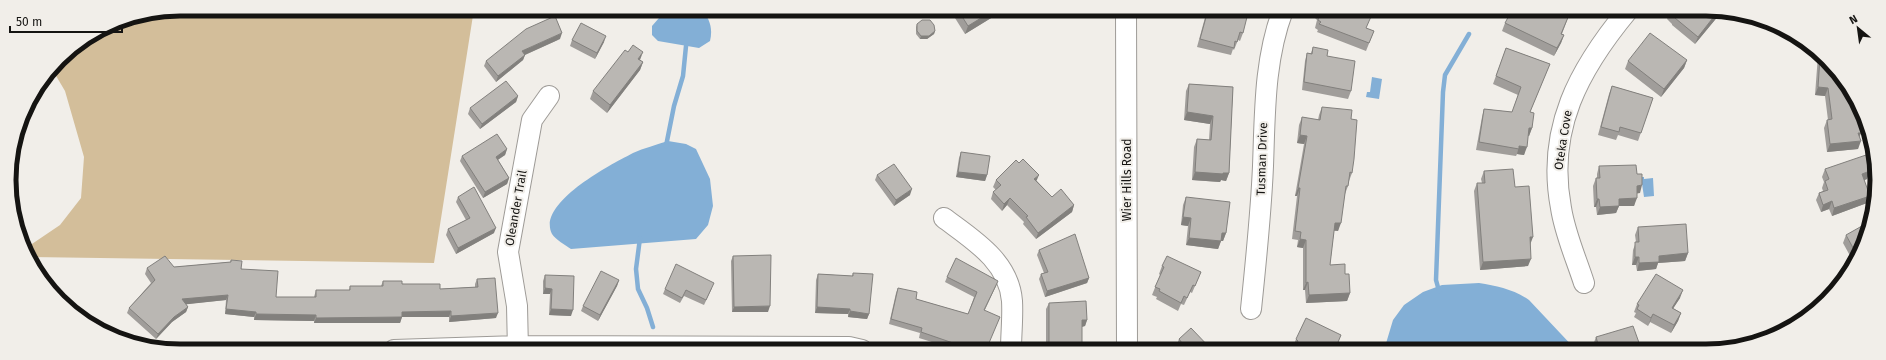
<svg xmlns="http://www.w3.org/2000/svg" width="1886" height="360" font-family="'Fira Sans',sans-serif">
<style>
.green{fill:#d3be9a}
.water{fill:#83afd6}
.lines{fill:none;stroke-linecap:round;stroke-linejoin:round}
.stream{stroke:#83afd6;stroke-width:4.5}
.minor-casing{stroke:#9e9b97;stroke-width:22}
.minor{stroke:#fff;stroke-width:20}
.wall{fill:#a09d9a}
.shaded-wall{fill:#82807d}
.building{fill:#bab7b3;stroke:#82807d}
.labels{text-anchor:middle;stroke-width:4;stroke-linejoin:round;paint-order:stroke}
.street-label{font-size:12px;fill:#151412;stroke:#f1eee9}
.rim{fill:none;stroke:#151412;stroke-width:5}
</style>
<rect width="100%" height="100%" fill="#f1eee9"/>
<path class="green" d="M180,9H474L434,263L31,257L26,248L60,225L81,198L84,157L65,91L52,69L59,59L109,26L113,27V23L115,22Z"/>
<path class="water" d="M671,9H701C710,19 713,28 710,41L699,48L658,41L652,35V26L659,18Z
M1372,77L1382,79L1379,99L1366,97L1367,92H1370Z
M668,141L686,144L696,149L710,179L713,206L708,225L696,239L571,249C565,245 556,240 552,234C536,203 612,164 633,153C644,148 656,145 668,141Z
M1641,177H1644V179L1653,178L1654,196L1644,197Z
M1479,283C1497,286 1513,289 1529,300L1577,351L1384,350L1393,320L1404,305L1423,292L1442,285Z"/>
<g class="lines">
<path class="stream" d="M666,146L674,106L683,76L686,46
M640,238L636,269L638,289L647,308L653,327
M1439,291L1436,280L1443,92L1445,75L1469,34"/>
<defs>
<path id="minor" d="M1126,10L1127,350
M944,218C972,239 1009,261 1012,301C1013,317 1011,334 1011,350
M1584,283C1576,258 1565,234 1561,208C1546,129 1579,69 1628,10
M1251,309C1256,261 1261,214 1263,166C1265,114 1264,60 1283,10
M394,350L518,346L849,347L862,350
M518,350L517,306L508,252L532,120L549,96"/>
</defs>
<use href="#minor" class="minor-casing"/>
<use href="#minor" class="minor"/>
</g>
<path class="wall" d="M950,10H997L996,15L965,34Z
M1207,10H1247L1245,17L1243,33L1240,41L1238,40L1234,50L1233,49L1231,55L1197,47Z
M1318,10L1374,31L1366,51L1317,32L1318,30L1315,28L1317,20L1315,18Z
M1670,11L1719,15L1695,44L1672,25V24L1667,19Z
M1569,15L1562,34L1564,35L1561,43L1554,56L1502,31L1505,23Z
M917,24L935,31L934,34L927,39H920L916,34V27Z
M560,39L525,55L523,60L496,82L484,66L486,61Z
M572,40L604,42L595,59L570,46Z
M1313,47L1327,56L1351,91L1348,99L1302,90L1305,61L1307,53H1311Z
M1506,48L1550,64L1530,112L1532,128L1529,136H1528L1524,155L1517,154L1516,156L1476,150L1482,117L1484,109L1512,112L1518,95L1493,84Z
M1818,55L1842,76L1863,120L1861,128L1858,149L1827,152L1824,128L1827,120H1828L1825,96L1815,95Z
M640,60L643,62L640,70L607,113L590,99L593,91Z
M1687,60L1684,68L1661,97L1625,69L1628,61Z
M1189,84L1233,87L1229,173L1226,181L1221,180L1220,182L1192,180L1194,147L1197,139L1209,140L1210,124L1184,120L1186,91Z
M1612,86L1653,98L1638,141L1618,135L1616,140L1598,135L1609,94Z
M518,96L516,102L480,129L468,114L470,108Z
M1322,107L1351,119L1352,173L1349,181L1348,186L1345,194L1338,231H1334L1330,265L1345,274L1350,293L1347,301L1306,303L1305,290H1303V248L1297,247L1298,240L1292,239L1297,196H1295L1304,144L1297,143L1299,125L1302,117L1318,120L1319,115Z
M507,149L505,155L498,160L509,178L507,184L483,198L460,161L462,156Z
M961,152L987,175L985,181L956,177L959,158Z
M1599,166L1637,174L1640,193H1637L1634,206H1619L1616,213L1597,215L1596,207H1594L1593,186L1596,178H1597V174Z
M1825,169L1867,179L1864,180L1870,196L1867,203L1832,216L1829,209L1821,212L1816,200L1819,193L1823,191L1822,188L1824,182L1822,177Z
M1484,171L1515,187L1530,245L1528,266L1480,270L1474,191L1477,183H1482L1481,179Z
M877,175L910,195L894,206L875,180Z
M996,180L1037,181L1052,197L1074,205L1072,212L1036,239L1023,224L1024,222L1007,205L1002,211L991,199L993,192L996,190L993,187Z
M458,197L494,233L456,254L446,235L448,229L466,220L456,202Z
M1186,197L1226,233L1223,241H1221L1218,249L1186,245L1188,226L1181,225L1183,205Z
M1638,227L1688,253L1685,261L1658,263L1656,269L1637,271L1636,265H1632L1633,250L1636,242L1635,235Z
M1846,235L1859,256L1854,263L1843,243Z
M1039,250L1089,278L1087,283L1045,297L1039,279L1041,274L1044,273L1037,255Z
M733,256L768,312H732L731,261Z
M231,260L276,297H314L316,290H349L350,286H381L383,281L440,289L475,287V284L477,279L496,318L449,322V317H402L400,323H314V321L254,320V317L225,314L226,300L186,304L188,307L186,312L172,322L156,339L127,313L129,308L151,283L145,274L147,268L174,267L230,262Z
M1162,266L1201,272L1192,293L1190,292L1184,305L1181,304L1178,311L1156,299L1157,297L1152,295L1160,275L1159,274Z
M853,273L869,314L867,319L848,317V314L815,313L816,280L818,274L852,276Z
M545,275L571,316L549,315L550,294H543V281Z
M947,277L996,286L951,348L919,338L920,333L889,324L896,293L898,288L916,299L968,314L974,297L945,282Z
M619,280L617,286L598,321L581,311L583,306Z
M712,288L704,305L684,296L680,303L663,294L665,289Z
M1680,298L1673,308L1681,313L1678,321L1671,333L1650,322L1648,326L1634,317L1636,313L1634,312L1637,304Z
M1049,303L1087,320L1085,326L1082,327V350H1046V309Z
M1596,337L1642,351H1595L1593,345Z
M1179,339L1212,350L1177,348L1176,347Z
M1296,339L1338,343L1335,350H1294L1295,348L1293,347Z"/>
<path class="shaded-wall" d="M994,10H997L996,15L965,34L968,26Z
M1719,10H1721L1719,15L1695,44L1698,37Z
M935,31L934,34L927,39H920L921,36Z
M562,33L560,39L520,57L522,51Z
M1564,35L1561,43L1554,56L1557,48Z
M606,36L604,42L595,59L597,53Z
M643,52L640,60L635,66L638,59Z
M525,55L523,60L496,82L498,76Z
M1687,60L1684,68L1661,97L1664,89Z
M643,62L640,70L607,113L610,105Z
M1818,87L1828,88L1825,96L1815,95Z
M518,96L516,102L480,129L482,124Z
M1187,112L1213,116L1210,124L1184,120Z
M1862,119H1863V120L1860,131H1857Z
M1529,128H1532L1529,136H1526Z
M1858,133H1861L1858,141Z
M1300,135L1307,136L1304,144L1297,143Z
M1861,141L1858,149L1827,152L1830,144Z
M1519,146L1527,147L1524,155L1517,154Z
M507,149L505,155L494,162L496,157Z
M1870,171L1867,179L1860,182L1862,174Z
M958,172L987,175L985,181L956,177Z
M1195,172L1223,173H1229L1226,181L1221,180L1220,182L1192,180Z
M1039,175L1036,182L1034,179Z
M509,178L507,184L483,198L485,192Z
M1642,185L1640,193L1634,194L1637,186Z
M1298,188H1300L1297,196H1295Z
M912,189L910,195L894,206L896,200Z
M1870,196L1867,203L1832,216L1834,208Z
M1010,198L1007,205L1002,211L1004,204Z
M1637,198L1634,206H1619L1616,213L1597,215L1600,207L1619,199Z
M1597,199H1599L1596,207H1594Z
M1832,201L1829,209L1821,212L1823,205Z
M1074,205L1072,212L1036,239L1038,233Z
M1183,217L1191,218L1188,226L1181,225Z
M1335,223H1341L1338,231L1333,230Z
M496,228L494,233L456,254L458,248Z
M1222,233H1226L1223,241H1219Z
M1530,237H1533L1530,245Z
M1189,238L1221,241L1218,249L1186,245Z
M1300,239L1306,240L1303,248L1297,247Z
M1688,253L1685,261L1658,263L1656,269L1637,271L1639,263L1659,256Z
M1635,257H1639L1636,265H1632Z
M1531,259L1528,266L1480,270L1483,262Z
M1089,278L1087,283L1045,297L1047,291Z
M619,280L617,286L598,321L600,315Z
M998,281L996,286L982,316L984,310Z
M1308,282L1305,290H1303L1306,283Z
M545,288L552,289L550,294H543Z
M1683,290L1680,298L1669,315L1672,308Z
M1350,293L1347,301L1306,303L1309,295Z
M228,295L226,300L180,305L182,299Z
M770,306L768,312H732L734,307Z
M188,307L186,312L172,322L156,339L158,334L174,317Z
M817,307L850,309L848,314L815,313Z
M226,309L256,312L254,317L225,314Z
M551,309L573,310L571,316L549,315Z
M451,311L449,317H400L402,312Z
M850,311L869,314L867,319L848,317Z
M498,313L496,318L449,322L451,316Z
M1681,313L1678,321L1671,333L1674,325Z
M256,314L316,315L314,321L254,320Z
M1653,314L1650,322L1648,326L1651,318Z
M402,317L400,323H314L316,318Z
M1082,320H1087L1085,326L1080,327Z"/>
<path class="building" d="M958,10H994L968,26Z
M1208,10H1247L1245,17H1247L1243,33L1240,32L1237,42L1235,41L1234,48L1200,39Z
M1318,10H1369L1373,12L1366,28L1374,31L1369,43L1319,24L1321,22L1318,20L1320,12Z
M1512,10H1560L1569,15L1561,34L1564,35L1557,48L1505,23Z
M1670,10H1719L1698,37L1675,18L1676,16L1670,11Z
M555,16L562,33L522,51L525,55L498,76L486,61L526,29Z
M922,20H930L934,25L935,31L929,36H921L917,31V24Z
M581,23L606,36L597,53L572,40Z
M1650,33L1687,60L1664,89L1628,61Z
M633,45L643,52L638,59L643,62L610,105L593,91L625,50L628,52Z
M1313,47L1328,50L1327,56L1355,61L1351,91L1304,82L1307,53L1312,54Z
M1506,48L1550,64L1530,112L1534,113L1532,128H1529L1527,147L1519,146V149L1479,142L1484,109L1512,112L1521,87L1496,76Z
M1820,57L1842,76L1863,119H1862L1863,123H1860L1861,133H1858L1861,141L1830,144L1827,120L1832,119L1828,88L1818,87Z
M506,81L518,96L482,124L470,108Z
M1189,84L1233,87L1229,173H1223V174L1195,172L1197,139L1211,140L1213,116L1187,112Z
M1612,86L1653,98L1641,133L1620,127L1619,132L1601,127Z
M1322,107L1352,110L1351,119L1357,120L1354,159L1352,173L1350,172L1348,186H1346L1341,223H1335L1330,265L1345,264V274H1349L1350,293L1309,295L1308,282L1306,283V240L1300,239L1301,232L1295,231L1300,188H1298L1307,136L1300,135L1302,117L1320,120Z
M497,134L507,149L496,157L509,178L485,192L462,156Z
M961,152L990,156L987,175L958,172Z
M1866,155L1870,171L1862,174L1870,196L1834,208L1832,201L1823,205L1819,193L1828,190L1825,181L1829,179L1825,169Z
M1023,159L1039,175L1034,179L1052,197L1061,189L1074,205L1038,233L1026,217L1028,216L1010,198L1004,204L993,192L1001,185L996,180L1016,160L1019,163Z
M894,164L912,189L896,200L877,175Z
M1636,165L1637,174H1642V185L1637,186V198L1619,199V206L1600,207L1599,199H1597L1596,178H1600L1599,166Z
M1513,169L1515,187L1529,186L1533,237H1530L1531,259L1483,262L1477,183H1485L1484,171Z
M474,187L496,228L458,248L448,229L470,218L458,197Z
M1186,197L1230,202L1226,233H1222L1221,241L1189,238L1191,218L1183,217Z
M1869,222L1859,256L1858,257L1846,235Z
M1686,224L1688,253L1659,256V262L1639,263V257H1635V242H1639L1638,227Z
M1075,234L1089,278L1047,291L1041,274L1048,272L1039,250Z
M771,255L770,306L734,307L733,256Z
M165,256L174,267L231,262V260L242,261L241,269L278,271L276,297H316V290H350V286H383V281H402V284H440V289L478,287L477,279L495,278L498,313L451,316V311L402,312V317L316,318V315L256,314V312L226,309L228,295L182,299L188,307L174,317L158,334L129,308L155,280L147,268Z
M1167,256L1201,272L1195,286L1193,285L1187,298L1184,296L1181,303L1159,291L1160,289L1155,287L1164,267L1162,266Z
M956,258L998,281L984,310L1000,317L986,350H950L953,343L921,332L922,328L891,319L898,288L917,292L916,299L968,314L977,292L947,277Z
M676,264L714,283L706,300L686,290L682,298L665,289Z
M601,271L619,280L600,315L583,306Z
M853,273L873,274L869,314L850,311V309L817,307L818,274L853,276Z
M1656,274L1683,290L1672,308L1681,313L1674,325L1653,314L1651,318L1637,309L1639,305L1637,304Z
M545,275L574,276L573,310L551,309L552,289L545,288Z
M1086,301L1087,320H1082V350H1049V303Z
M1306,318L1341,335L1336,347L1334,346L1332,350H1294L1298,341L1296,339Z
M1633,326L1642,351H1600L1596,337Z
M1191,328L1212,350H1175L1182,343L1179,339Z"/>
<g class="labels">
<g class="street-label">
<text transform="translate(1563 140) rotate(-81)" y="4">Oteka Cove</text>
<text transform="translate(1262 159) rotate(-88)" y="4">Tusman Drive</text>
<text transform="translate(1127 180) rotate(-90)" y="4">Wier Hills Road</text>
<text transform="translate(516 208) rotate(-80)" y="4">Oleander Trail</text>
</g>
</g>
<path d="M0 0H1886V360H0ZM180 16H1706A164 164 0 0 1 1870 180V180A164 164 0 0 1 1706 344H180A164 164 0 0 1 16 180V180A164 164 0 0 1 180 16Z" fill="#f1eee9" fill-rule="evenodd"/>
<path class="rim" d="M180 16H1706A164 164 0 0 1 1870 180V180A164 164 0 0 1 1706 344H180A164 164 0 0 1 16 180V180A164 164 0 0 1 180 16Z"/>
<g transform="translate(1858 28) rotate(331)" stroke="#f1eee9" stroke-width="3" paint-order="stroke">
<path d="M0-3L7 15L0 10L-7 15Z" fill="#151412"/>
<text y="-6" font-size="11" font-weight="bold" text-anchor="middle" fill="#151412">N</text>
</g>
<path d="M10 26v6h112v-6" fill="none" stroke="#151412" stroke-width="2"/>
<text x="16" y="26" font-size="12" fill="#151412" stroke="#f1eee9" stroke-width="3" paint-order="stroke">50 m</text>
</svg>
